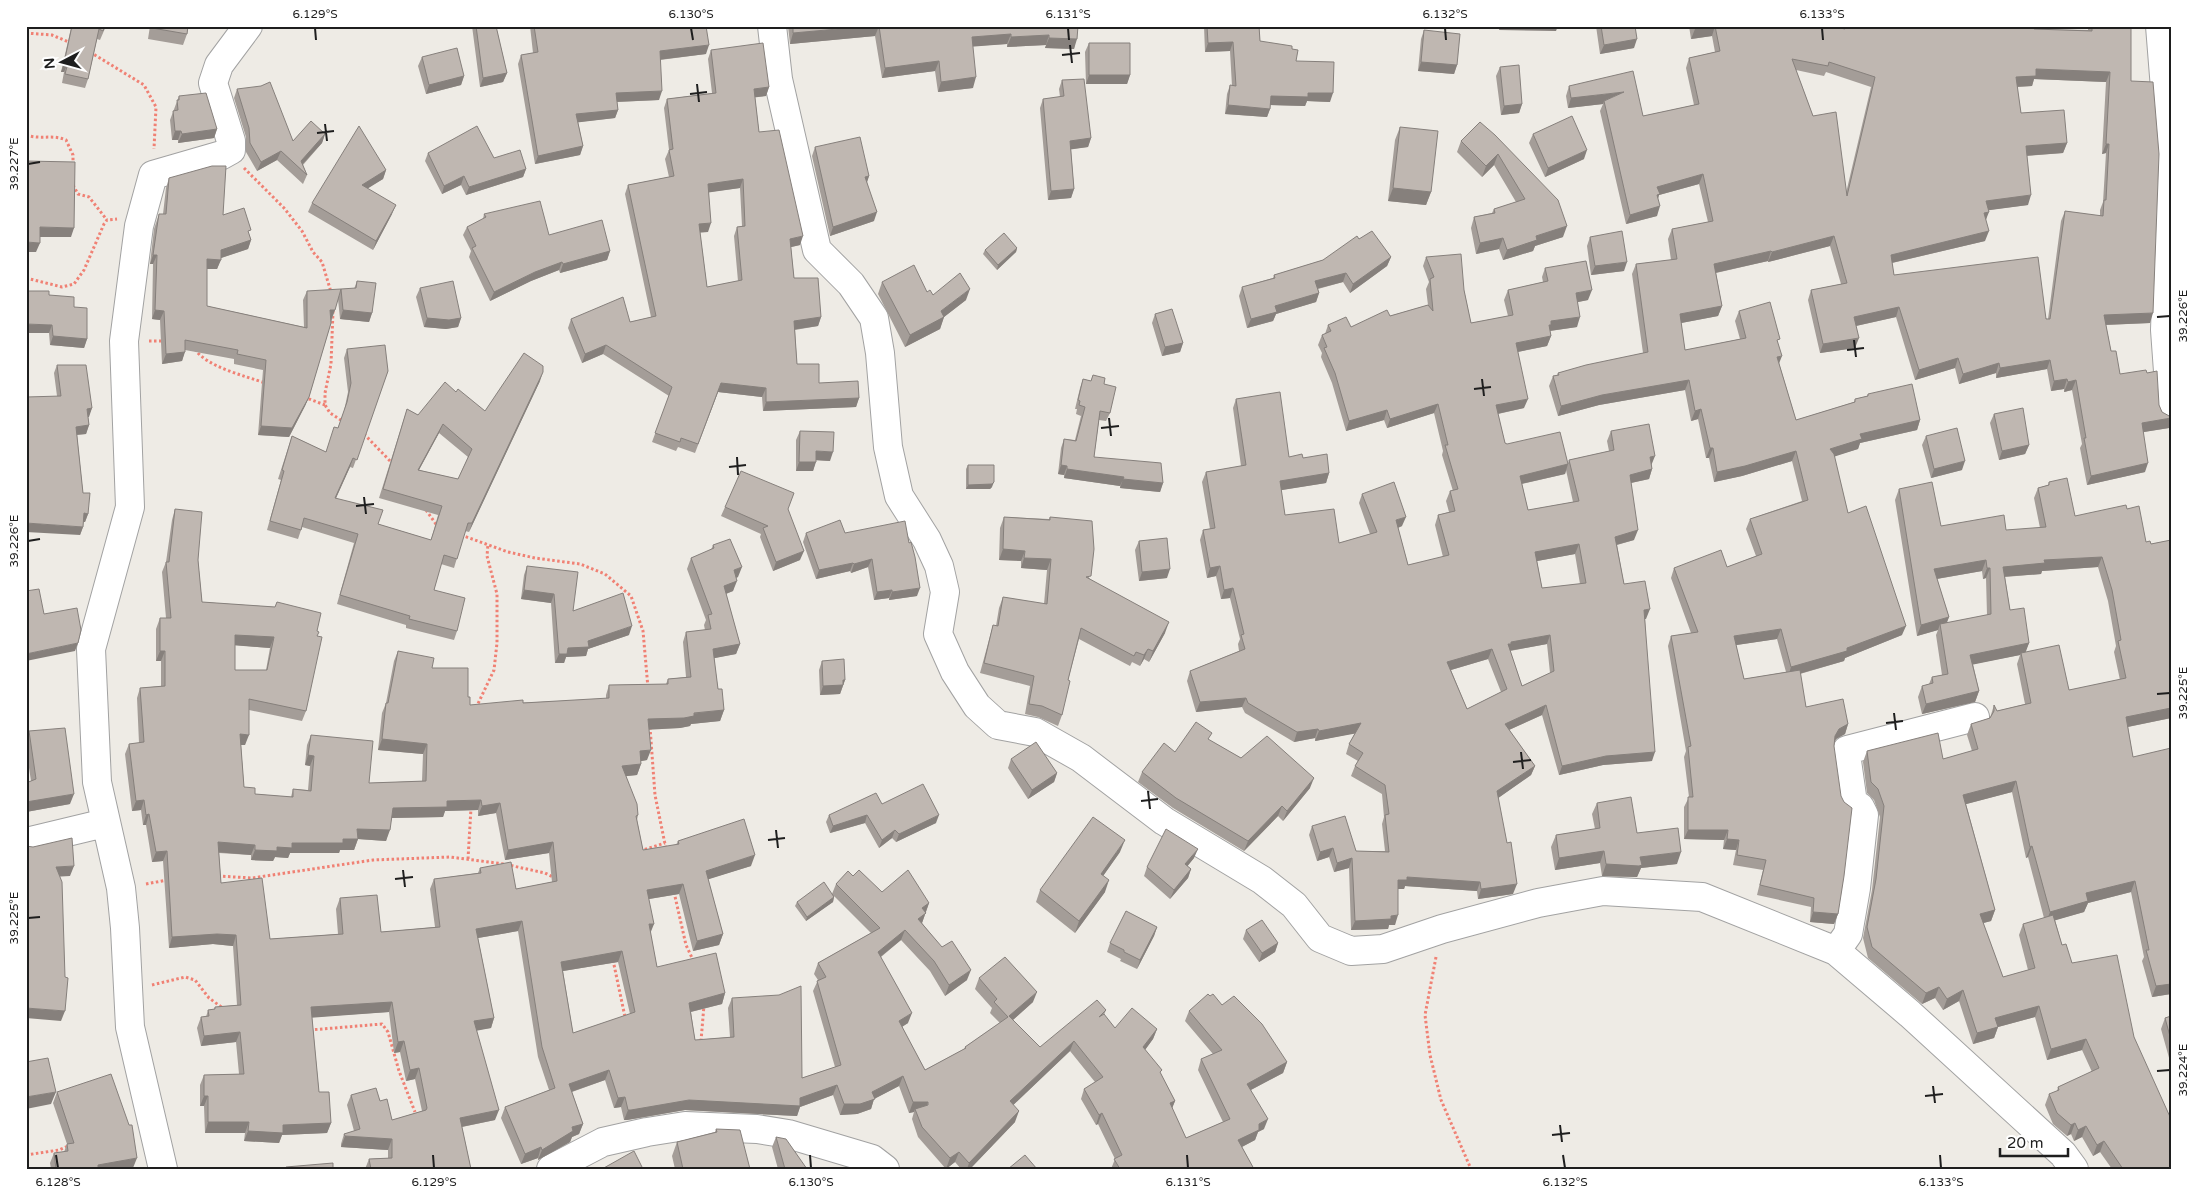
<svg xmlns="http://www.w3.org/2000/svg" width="2197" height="1195" font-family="'Varela Round',sans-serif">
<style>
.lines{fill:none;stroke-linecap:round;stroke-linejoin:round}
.minor-casing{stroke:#a2a2a2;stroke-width:30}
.path{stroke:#f08174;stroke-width:3;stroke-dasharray:2.5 2.5;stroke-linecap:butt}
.minor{stroke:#fff;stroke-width:28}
.wall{fill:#a49d98;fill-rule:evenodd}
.shaded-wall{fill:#86807c}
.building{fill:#bfb7b1;stroke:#86807c;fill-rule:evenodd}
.ticks{fill:none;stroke:#1e1e1e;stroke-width:2}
.neatline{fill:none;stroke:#1e1e1e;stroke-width:2}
.ticks-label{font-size:12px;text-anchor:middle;fill:#1e1e1e}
</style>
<rect width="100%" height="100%" fill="#eeebe5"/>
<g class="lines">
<defs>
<path id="minor" d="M772,26L778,79L817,250L851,284L874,318L880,353L888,447L899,496L927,540L939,566L945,592L938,634L955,672L977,706L998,725L1035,732L1081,758L1164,821L1262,880L1294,905L1320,938L1351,951L1383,949L1442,929L1538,903L1603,891L1702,897L1836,951L1910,1014L2063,1154L2074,1169
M2160,26L2171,164L2165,330L2171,413
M26,842L105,823
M1836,951L1848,934L1856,888L1864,815L1860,807L1853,803L1846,754L1847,750L1975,717
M163,1169L130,1027L125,928L121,888L97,782L91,649L130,507L124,341L139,226L153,175L222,155L231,150V141L213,83L219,65L248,26
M551,1169L603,1142L647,1132L685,1126L757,1129L788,1134L872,1159L885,1169"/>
</defs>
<use href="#minor" class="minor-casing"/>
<path class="path" d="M273,27L289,26
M26,33L52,35L71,43
M90,52L144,85L156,107L154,149
M26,135C42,140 52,134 66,140L73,155V166
M244,168L284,208L302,231L313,252L322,262L331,292
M73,185L78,194L89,197L107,220
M26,278L62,287L74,284L84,270L104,224L107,220L117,219
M333,311L331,364L325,393V405L330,413L344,422
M149,341H163
M195,349C206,367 246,376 265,383
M304,397L325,405
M364,434L392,463
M426,510L438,527
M461,535L508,552L535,558L580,564L605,574L631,596L643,631L648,688
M476,708L494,670L497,643V594L487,556L488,544
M650,727L655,795L666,849
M640,851L665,843
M468,859L471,808
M218,876L252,878L373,860L450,857L504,864L545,873L555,878
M146,884L167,880
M674,892L686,945L693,960
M1436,957L1425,1015L1430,1055L1441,1100L1471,1169
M613,960L625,1017
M152,985L185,977L195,980L209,998L224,1009
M310,1030L382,1024L388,1032L399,1071L415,1112
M701,1041L704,1005
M26,1155L59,1150L68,1146"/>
<use href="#minor" class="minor"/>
</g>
<path class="wall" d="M64,26H106L100,40L97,39L88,79L85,88L62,83L64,72H61L71,28Z
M150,26H188L187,34L183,45L148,39Z
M472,26H496L507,73L503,82L480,87Z
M530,26H706V54L660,60L659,100L617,102L618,110L615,118L578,122L583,146L580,155L535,164L518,64L521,55L533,53Z
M788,26H1078L1074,49L1045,48L1046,45L1007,47V44L973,46V88L938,92L935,71L882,78L875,36L790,44Z
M1204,26H1259L1260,41L1292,49L1296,61L1330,102L1307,101L1305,106L1270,105V109L1267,117L1225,114L1227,94L1230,85L1232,86L1230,51L1205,52Z
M1596,26H1635L1634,48L1600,54Z
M1689,26H1830L1844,29L1845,26H2034V29L2088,30V26H2131V81L2150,323L2106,325L2111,351L2120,374L2159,405L2169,428L2143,432L2145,472L2087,485L2080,448L2082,444L2072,390L2064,392V389L2051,391L2047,369L1996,378V373L1959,384L1955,368L1915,380L1896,317L1856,326L1855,348L1820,353L1808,300L1811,290L1841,284L1830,246L1768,262V261L1716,273L1722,306L1718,316L1681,323L1685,350L1740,339L1735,321L1739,311L1778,343L1779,363L1796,420L1854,402L1855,399L1867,396L1868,394L1920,420L1917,430L1860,443L1858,449L1834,456L1848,513L1902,635L1845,658L1844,661L1800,674L1806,707L1848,724L1845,734L1836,739L1834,746L1838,914L1834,924L1810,922L1811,907L1757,895L1763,870L1733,865L1736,850L1723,849L1724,840L1684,839V807L1689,797L1684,757L1686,751L1668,646L1671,636L1691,633L1671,578L1674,568L1727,567L1756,556L1746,529L1750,519L1802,501L1792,461L1742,476L1714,482L1709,458H1706L1698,419L1691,421L1685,390L1599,405L1558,416L1549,386L1553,376L1557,375L1558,373L1643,353L1632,274L1636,264L1671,260L1668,239L1672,229L1708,222L1699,184L1659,195L1658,199L1657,216L1626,224L1600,111L1603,104L1568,108L1566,96L1569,86L1643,116L1694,105L1686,68L1689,58L1715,52L1712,36L1691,39ZM1796,70L1824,76L1826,72L1871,87L1846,193L1813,116ZM2034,79L2106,82L2102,154L2106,153L2103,202L2100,210V216L2065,211L2061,221L2048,319L1894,275L1892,263L1985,241L1986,220L1988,210L2028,205L2027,156L2063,153L2067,143L2021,113L2017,87L2032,86ZM1777,639L1786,672L1744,679L1736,645Z
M1424,30L1457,65L1454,74L1418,71L1421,39Z
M1089,43L1130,75L1127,84H1086L1085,52Z
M711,50L769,87L766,96L755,97L759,132L800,245L791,247L794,278L821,317L818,326L795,330L797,364L819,383L859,398L856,407L763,411L762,397L718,392L695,453L678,447L676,451L652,442L669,396L603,354L582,363L568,328L571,319L630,322L651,317L625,194L628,185L669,177L665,159L669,150L664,108L667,99L712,93L708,59ZM740,188L742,226L737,227L734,236L738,281L707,287L700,232H708L709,192Z
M422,57L464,76L461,85L426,94L418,66Z
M1500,67L1522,104L1519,113L1501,115L1496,76Z
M1062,80L1091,138L1088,147L1071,149L1074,189L1071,198L1048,200L1040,108L1043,99L1060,97L1059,89Z
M237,89L293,141L325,134L322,143L303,165L307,175L303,184L277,160L257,171L246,152V137L234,98Z
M179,96L217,129L214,138L178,143V140H172L170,120Z
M1480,122L1563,237L1535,246L1533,251L1503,260L1499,249L1476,254L1471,228L1474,217L1492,213L1494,209L1516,202L1494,165L1482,177L1457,152L1461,141Z
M1400,127L1431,192L1426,205L1388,201L1395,140Z
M1533,134L1584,159L1545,177L1529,143Z
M815,147L869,176L867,182L874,221L830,236L812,156Z
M428,153L494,158L526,169L523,177L466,195L461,185L442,194L425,161Z
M386,170L383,179L367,188L392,214L373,250L308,212L312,203Z
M169,178L223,215L249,234L251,240L248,249L221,258L217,269H207V306L304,327L303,300L307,291L339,296L341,289H354L357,281L372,313L369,322L340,319L338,299L309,397L305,406L289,437L258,435L263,370L234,364V359L185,350L182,361L162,364L160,320L152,319L153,264H150L154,229L159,214H163L166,188Z
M484,214L549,235L610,251L607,260L560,273L559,270L531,281L490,301L469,257L471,251L463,235L467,227L483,219Z
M1590,237L1624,271L1591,275L1587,246Z
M1359,239L1391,257L1387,266L1350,293L1343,282L1318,289L1319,293L1316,302L1276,314L1273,321L1247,328L1239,296L1242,287L1273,278L1274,275L1323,260Z
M1017,248L1016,252L997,270L983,254L985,250Z
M1426,257L1464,290L1471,323L1508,316L1504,300L1508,290L1543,282L1542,277L1545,268L1588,300L1578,302L1577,327L1550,331L1551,336L1547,346L1518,352L1524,408L1498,414L1505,443L1507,444L1568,463L1569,460L1609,451L1607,441L1611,431L1651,466L1652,469L1649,479L1631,483L1634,540L1617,545L1624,584L1646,619H1645L1652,761L1603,765L1559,775L1542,715L1509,730L1535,766L1531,775L1498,798L1513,894L1478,899L1477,891L1405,886L1404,889H1398L1395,925H1389L1388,929L1351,930L1349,868L1334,872L1329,857L1317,861L1309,835L1312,826L1356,851H1385L1382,824L1384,817L1382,794L1351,776L1355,766L1358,761L1346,754L1349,744L1355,733L1315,741V738L1294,742L1245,713L1242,707L1196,712L1187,681L1190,671L1239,651L1238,644L1240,639L1230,598L1221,599L1216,576L1207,578L1200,540L1203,530L1210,529L1202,482L1206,472L1241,466L1233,408L1236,399L1289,457L1303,458L1329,473L1326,483L1281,490L1285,515L1339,543L1370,534L1359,503L1362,494L1402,526L1398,528L1408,565L1443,557L1435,525L1438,515L1449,512L1446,501L1450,491H1453L1442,455L1443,451L1434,413L1387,428L1384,420L1346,431L1332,383L1321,357L1322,353L1318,345L1322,335L1325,334L1328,325L1351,327L1428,305L1426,289L1429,282L1423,266ZM1566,470L1573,502L1528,510L1522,484L1565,474ZM1575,554L1580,584L1542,588L1537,561ZM1547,644L1550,673L1522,686L1510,651ZM1488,659L1501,692L1467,709L1451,670Z
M882,282L927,292L933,295L966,300L944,317L940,329L905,347L878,294Z
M420,288L461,318L458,327L446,329L424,327L416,297Z
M49,295L74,307L87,339L84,348L50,345L49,333Z
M1155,314L1183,343L1180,352L1162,356L1152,323Z
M347,349L388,371L353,468L350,467L336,498L378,524L431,540L438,515L379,498L407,409L418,415L456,392L485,411L540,381L469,532L465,531L454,568L441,564L434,590L457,631L454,640L406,628V625L337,604L354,543L302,527L298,539L267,530L281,480L278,479L292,436L326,452L338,428L344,411L348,392L344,358ZM439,433L468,457L458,479L419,470Z
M57,365L92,408L88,417L89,425L86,434L77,435L83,493L88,514L85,522H83V527L80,535L57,396L54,373Z
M1093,375L1104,384L1110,413L1106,421L1099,420L1094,457L1163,483L1160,492L1120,488V486L1064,478V475L1058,474L1061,448L1064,439L1075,440L1081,416L1076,414L1077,409H1075L1080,388L1083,379L1091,381Z
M1994,414L2029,445L2025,454L1999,460L1990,423Z
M800,431L830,461L816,460L813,471H796V440Z
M1926,436L1962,470L1931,478L1922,445Z
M968,465L992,487L990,489H966V469Z
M2049,482L2075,516L2127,509L2146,542L2151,544L2171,540V718L2128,727L2171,994L2152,997L2142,961L2144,957L2131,892L2088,903L2084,912L2055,920L2062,945L2072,963L2134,1037L2171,1169H2112L2100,1152L2093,1156L2082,1137L2074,1141L2071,1134L2067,1136L2053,1124L2045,1105L2049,1094L2057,1091L2058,1087L2092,1072L2082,1050L2047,1060L2035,1017L1998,1027L1994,1038L1973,1044L1959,1001L1943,1010L1935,998L1922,1004L1868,958L1863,938L1872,890L1880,817L1874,800L1867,793L1863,762L1867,751L1943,759L1972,751L1967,735L1971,724L1990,718L1994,705L1997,711L2025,704L2017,664L2020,655L1973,664L1979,691L1975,702L1922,714L1918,697L1922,686L1929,684L1932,677L1942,675L1936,635L1938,630L1917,636L1895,500L1899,489L1941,526L2006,530L2040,528L2034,498L2038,488L2048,485ZM2098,567L2108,601L2116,646L2114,652L2120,680L2069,690L2025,652L2029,643L2010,610L2005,577L2041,574L2042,571ZM1982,571L1983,579L1986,578L1987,615L1946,623L1949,617L1937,579ZM2012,792L2026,858L2028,857L2044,918L2023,924L2019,935L2028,970L2003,977L1983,923L1991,921L1995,910L1966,804Z
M725,507L788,510L800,560L773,571L760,537L761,534L721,516Z
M175,509L198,560L202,602L275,607L277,602L317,631L306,711L302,721L249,710L245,745H241L244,787L255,794L291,797L293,789L308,790L310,766L305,765L307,745L311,735L369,783L422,781L423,754L378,750L382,713L386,703L394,661L398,651L432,668L468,697L470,705L606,699V695L609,685L666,684L668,679L686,677L683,642L686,632L705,630L704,625L706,620L687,569L691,558L711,550L713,545L738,577L736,578L733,591L726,594L740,644L736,654L714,658L718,689L724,710L720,721L691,724L690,726L680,728L649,729L647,760L641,761V764L637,775L626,776L638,815L637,820L643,850L676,845L678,841L751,866L708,879L723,934L719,945L693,951L679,894L649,899L650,932L657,967L725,993L722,1004L691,1012L695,1040L730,1037L728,1008L732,998L802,1078L835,1067L813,991L818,980L814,974L818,963L871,933L834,896L833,902L806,921L795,906L797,902L832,894L836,884L853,876L882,892L929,903L922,923L967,980L945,996L930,971L901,940L881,957L908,1023L902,1027L925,1070L964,1049L965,1047L1000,1023L990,1013L992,1008L975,989L979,978L1033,1002L1013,1020L1040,1047L1106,1010L1104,1015L1115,1028L1157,1029L1153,1039L1145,1050L1161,1074L1175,1101L1172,1108L1186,1138L1223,1122L1198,1070L1201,1059L1213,1054L1185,1021L1189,1011L1210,996L1222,1005L1287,1062L1283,1073L1251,1090L1264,1129L1258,1132L1255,1140L1242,1147L1254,1169H1111L1115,1159L1098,1124L1096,1125L1081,1099L1084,1089L1095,1082L1070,1051L1013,1105L1015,1122L970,1169H961L955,1162L946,1169L918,1137L912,1119L914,1112L909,1113L899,1086L874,1099L871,1109L857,1114L840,1115L833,1095L800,1107L797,1116L685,1110L627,1120H624L621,1107L614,1108L605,1080L572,1092L583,1124L579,1134L572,1137L570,1142L538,1160V1158L521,1164L501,1118L505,1107L549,1090L538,1057L518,931L478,938L494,1018L491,1028L476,1030L495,1120L462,1127L471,1169H365L369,1159L388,1158V1150L341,1147V1144L344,1134L354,1131L347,1105L351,1095L380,1101L392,1120L422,1111L415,1079L406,1081L400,1052L394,1053L389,1012L312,1017L319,1092L331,1123L327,1133L282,1135L279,1143L244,1141L245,1133H205L204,1106H200V1085L204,1075L239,1074L236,1042L201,1046L197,1028L201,1017H206L208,1010L214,1009L215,1007L237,1005L233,946L213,944L169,948L163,861L152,862L146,825H143L141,810L132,811L125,754L129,744L139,743L137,698L140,688L161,686V661H156V629L160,618H166L162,572L166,562L172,520ZM235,645L270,648L266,670H235ZM478,810V816L496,813L505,860L549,853L552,882L516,889L480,868L478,873L434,879L430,889L435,927L381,932L340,898L336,909L338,934L270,939L221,883L219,853L251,855V860L273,861L275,857L288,858L290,853H339L340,850H354L358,839L386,841L392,818L443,817L445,811ZM618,962L630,1014L573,1033L563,971Z
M1004,517L1049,519L1050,517L1090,579L1165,633L1149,662L1144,659L1140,666L1132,662L1130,666L1079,639L1068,680L1062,715L1058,726L1038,717L1025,714L1030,686L980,673L990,636L993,625L996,626L999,608L1003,597L1044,604L1047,570L1021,568V561L999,560L1000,528Z
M806,533H845L917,596L889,600V598L874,600L868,567L851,573L850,571L816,579L803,542Z
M1139,541L1167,578L1139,581L1135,550Z
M527,566L573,611L629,635L588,649L586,656L566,657L564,663H555L551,603L521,599L524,575Z
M822,661L845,680L840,694L820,695L819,670Z
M29,731L70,804L26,812V783L31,781L26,748V739Z
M1209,740L1241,758L1310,788L1283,821L1278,816L1244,851L1173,808L1138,782L1142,772L1175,752Z
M1011,759L1057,773L1054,782L1028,799L1008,768Z
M1597,803L1637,833L1677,864L1641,868L1637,877H1635L1602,876L1600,863L1555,870L1551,847L1556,835L1595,829L1592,814Z
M882,804L936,823L896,842L892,838L879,848L865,823L830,833L826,822L829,815Z
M1120,852L1103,876L1105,892L1075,933L1036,902L1040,890Z
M1194,858L1187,866L1191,869L1188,878L1170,899L1144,876L1147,867Z
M1157,927L1154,936L1137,969L1120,961L1121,959L1107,952L1110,943Z
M1246,930L1278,943L1275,952L1259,962L1243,939Z
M2171,1016V1065L2161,1029L2165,1018Z
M57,1092L133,1168L51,1169L50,1163L54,1153L64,1152L67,1144L53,1103Z
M716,1129L750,1169H675L672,1156L677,1142L715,1132Z
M776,1137L807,1169H778L772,1147Z"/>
<path class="shaded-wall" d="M871,26H879L875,36L790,44L793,33Z
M1500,26H1558L1556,31L1499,30Z
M1713,26H1715L1712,36L1691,39L1695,29Z
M1011,34L1007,44L968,47L972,37Z
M1049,35L1046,45L1007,47L1011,37Z
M1049,38L1077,39L1074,49L1045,48Z
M1637,39L1634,48L1600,54L1604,45Z
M1233,42L1230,51L1205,52L1208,43Z
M709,45L706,54L657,60L660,51Z
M939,61L935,71L882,78L885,68Z
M1421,62L1457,65L1454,74L1418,71Z
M64,63H68L64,72H61Z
M2036,69L2110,72L2106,82L2034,79L2032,86L2012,87L2016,77Z
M507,73L503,82L480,87L483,78Z
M1089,75H1130L1127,84H1086Z
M464,76L461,85L426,94L429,85Z
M976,77L973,88L938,92L941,82Z
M769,87L766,96L750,98L754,89Z
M662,91L659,100L613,102L616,93Z
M1624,92L1604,101L1603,104L1568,108L1571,98Z
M1308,93H1333L1330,102L1307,101L1305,106L1268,105L1271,96Z
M1522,104L1519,113L1501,115L1504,106Z
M1228,105L1270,109L1267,117L1225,114Z
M618,110L615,118L573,123L576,114Z
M217,129L214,138L178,143L182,134Z
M175,131H181L178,140H172Z
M325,134L322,143L299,168L301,161Z
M1091,138L1088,147L1067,150L1070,141Z
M2067,143L2063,153L2022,156L2026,146Z
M2106,144H2109L2106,153L2102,154Z
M583,146L580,155L535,164L538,156Z
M1587,150L1584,159L1545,177L1548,168Z
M281,151L277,160L257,171L261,162Z
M1498,154L1494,165L1482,177L1486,166Z
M526,169L523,177L466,195L469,187Z
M386,170L383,179L359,194L362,185Z
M1703,174L1699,184L1659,195L1656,204L1657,187Z
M464,176L461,185L442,194L444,186Z
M869,176L866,185L865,177Z
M743,179L740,188L705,193L708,184Z
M1393,188L1431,192L1426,205L1388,201Z
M1074,189L1071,198L1048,200L1051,191Z
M2031,195L2028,205L1983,211L1986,201Z
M396,205L392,214L373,250L376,241Z
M1660,206L1657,216L1626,224L1630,215Z
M877,212L874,221L830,236L833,227Z
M1989,212L1985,222L1984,213Z
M711,223L708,232L696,233L699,224Z
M1567,226L1563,237L1535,246L1533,251L1503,260L1507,250L1536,236Z
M40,227L74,228L71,237H37Z
M1989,231L1985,241L1887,264L1891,255Z
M803,236L800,245L787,248L790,239Z
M1834,236L1830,246L1768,262L1772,252Z
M1503,238L1499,249L1476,254L1480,243Z
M251,240L248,249L218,259L221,250Z
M26,242L40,243L36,252H26Z
M1017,248L1016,252L997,270L998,265Z
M610,251L607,260L560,273L563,264Z
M1771,251L1768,261L1710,274L1714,264Z
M153,255H157L153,264H150Z
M1391,257L1387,266L1350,293L1353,284Z
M207,259L221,260L217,269H204Z
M562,262L559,270L531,281L490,301L494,292L535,272Z
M1627,262L1624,271L1591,275L1595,266Z
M1346,273L1343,282L1312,290L1315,281Z
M970,289L966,300L944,317L940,329L905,347L910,335Z
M1592,290L1588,300L1573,303L1576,293Z
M1319,293L1316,302L1276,314L1273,321L1247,328L1251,319L1275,306Z
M1722,306L1718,316L1676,324L1680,314Z
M1899,307L1896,317L1851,327L1854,317Z
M155,310L164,311L160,320L152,319Z
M330,310H335L331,320Z
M343,310L372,313L369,322L340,319Z
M2153,313L2150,323L2101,325L2104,315Z
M821,317L818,326L791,330L794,321Z
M1580,317L1577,327L1549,331L1546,334L1551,321Z
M427,318H461L458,327L446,329L424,327Z
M26,324L52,325L49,333H26Z
M53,336L87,339L84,348L50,345Z
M1551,336L1547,346L1512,353L1516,343Z
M1859,338L1855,348L1820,353L1823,344Z
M1183,343L1180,352L1162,356L1165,347Z
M606,345L603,354L582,363L585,354Z
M185,352L182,361L162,364L166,354Z
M1782,356L1778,366L1777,357Z
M1958,358L1955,368L1915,380L1919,370Z
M2050,360L2047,369L1996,378L2000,368Z
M1999,363L1996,373L1959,384L1963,374Z
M543,372L540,381L469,532L472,523Z
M2067,379L2064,389L2051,391L2054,381Z
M1689,380L1685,390L1599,405L1558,416L1561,406L1602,395Z
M2076,380L2072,390L2064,392L2068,382Z
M721,383L766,388L762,397L718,392L695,453Z
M309,397L305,406L289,437L258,435L261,426Z
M859,398L856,407L763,411L766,402Z
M1528,399L1524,408L1492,415L1496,405Z
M1438,404L1434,413L1387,428L1390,419Z
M92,408L89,417H84L87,409Z
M1701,409L1698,419L1691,421L1695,411Z
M1387,410L1384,420L1346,431L1349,421Z
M2171,418V422L2169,428L2138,433L2142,423Z
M1920,420L1917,430L1860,443L1858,449L1827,459L1830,449L1860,434Z
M443,424L439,433L414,479L418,470Z
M89,425L86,434L73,435L76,427Z
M2029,445L2025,454L1999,460L2002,451Z
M1710,448H1713L1709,458H1706Z
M816,451L833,452L830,461L813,460Z
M1796,451L1792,461L1742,476L1714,482L1717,472Z
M1655,456L1651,466L1650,457Z
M353,458L350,467L332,507L335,498Z
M1965,461L1962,470L1931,478L1934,469Z
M799,462H816L813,471H796Z
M2148,463L2145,472L2087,485L2091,476Z
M1568,464L1565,474L1516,485L1520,476Z
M1061,465L1067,466L1064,475L1058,474Z
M1067,469L1124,477L1120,486L1064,478Z
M1652,469L1649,479L1626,484L1630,475Z
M1329,473L1326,483L1276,491L1280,481Z
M1123,479L1163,483L1160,492L1120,488Z
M994,482L992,487L990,489H966L968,485Z
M84,513L88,514L85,522H81Z
M1406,517L1402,526L1392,530L1396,520Z
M26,523L83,527L80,535L26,532Z
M1638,530L1634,540L1612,546L1615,537Z
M1579,544L1575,554L1532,562L1535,552Z
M1003,549L1025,551L1021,561L999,560Z
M804,551L800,560L773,571L776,562Z
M2102,557L2098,567L2042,571L2041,574L1999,577L2003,567L2044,560Z
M1024,558L1051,559L1047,570L1021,568Z
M872,559L868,567L851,573L854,564Z
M1986,560L1982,571L1930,580L1934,569Z
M853,563L850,571L816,579L819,570Z
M1220,566L1216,576L1207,578L1210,568Z
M742,567L738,577L730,580L734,570Z
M1987,568H1990L1986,578L1983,579Z
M1170,569L1167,578L1139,581L1142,572Z
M737,581L733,591L720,596L724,586Z
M920,588L917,596L889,600L892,592Z
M1233,588L1230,598L1221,599L1224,590Z
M524,590L554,594L551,603L521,599Z
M892,590L889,598L874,600L877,592Z
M1650,609L1646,619H1640L1644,610Z
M1949,617L1945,628L1940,624L1938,630L1917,636L1921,625Z
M1169,622L1165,633L1149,662L1153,651Z
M632,626L629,635L588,649L586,656L566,657L564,663H555L559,654L568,648Z
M1906,626L1902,635L1845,658L1844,661L1788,677L1791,667L1847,648Z
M1781,629L1777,639L1730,646L1734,636Z
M235,635L274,637L270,648L231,645Z
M1550,635L1547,644L1508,651V644L1511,642Z
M78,643L75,651L26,661V654Z
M2029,643L2025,654L2021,653L2020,655L1966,666L1970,655Z
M740,644L736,654L710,659L713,649Z
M1148,649L1144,659L1140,666L1144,655Z
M1492,649L1488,659L1444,672L1447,662Z
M160,651H165L161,661H156Z
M845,680L840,694L820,695L823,686Z
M1979,691L1975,702L1922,714L1926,704Z
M1246,698L1242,707L1196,712L1200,702Z
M1546,705L1542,715L1502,733L1505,724Z
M2171,708V718L2122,728L2126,717Z
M724,710L720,721L691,724L690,726L680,728L644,730L648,719Z
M1361,723L1358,733L1315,741L1319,731Z
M1848,724L1845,734L1836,739L1832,746L1835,736L1839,729Z
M1318,729L1315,738L1294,742L1297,732Z
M240,734L249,735L245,745H236Z
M382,739L427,744L423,754L378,750Z
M651,750L647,760L636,762L640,751Z
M1655,752L1652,761L1603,765L1559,775L1562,766L1606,756Z
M308,755L314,756L310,766L305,765Z
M641,764L637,775L618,777L622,766Z
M1535,766L1531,775L1494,801L1497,791Z
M1057,773L1054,782L1028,799L1032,790Z
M1314,778L1310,788L1283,821L1287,811Z
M2016,781L2012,792L1959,806L1963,795Z
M74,794L70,804L26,812V802Z
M144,800L141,810L132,811L136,801Z
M481,800L478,810L445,811L443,817L390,818L393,808L447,801Z
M500,803L496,813L478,816L482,806Z
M1282,806L1278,816L1244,851L1248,841Z
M149,814L146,825H143L146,815Z
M867,815L865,823L830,833L833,826Z
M939,815L936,823L896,842L899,834Z
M357,829L390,830L386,841L358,839L354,850H340L339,853H290L288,858L275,857L273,861L251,860L255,850L277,847L292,843L343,839Z
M895,830L892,838L879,848L882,840Z
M1688,830H1728L1724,840L1684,839Z
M1727,839L1739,840L1736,850L1723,849Z
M1125,840L1120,852L1096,886L1101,874Z
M218,842L255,845L251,855L215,852Z
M553,842L549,853L505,860L508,850Z
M2032,846L2028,857L2026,858L2030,847Z
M1333,848L1329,857L1317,861L1320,852Z
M1198,849L1194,858L1182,873L1185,864Z
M167,851L163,861L152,862L156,852Z
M1604,851L1600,863L1555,870L1559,858Z
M1681,852L1677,864L1641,868L1637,877L1602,876L1606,864L1640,857Z
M755,855L751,866L703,881L706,871Z
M1352,858L1349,868L1334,872L1337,863Z
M74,866L70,876L52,877L56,867Z
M1191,869L1188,878L1170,899L1174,890Z
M1407,877L1480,882L1477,891L1405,886L1404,889H1394L1398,880Z
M1109,880L1105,892L1075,933L1079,921Z
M2135,881L2131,892L2088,903L2084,912L2046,923L2050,912L2086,893Z
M683,884L679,894L643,900L647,890Z
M1517,884L1513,894L1478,899L1481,889Z
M834,897L833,902L806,921L807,917Z
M929,903L922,923L914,929L922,908Z
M1995,910L1991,921L1976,925L1980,914Z
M1813,912L1838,914L1834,924L1810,922Z
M1398,915L1395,925H1389L1388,929L1351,930L1355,921Z
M522,921L518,931L472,939L476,929Z
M649,924H654L650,934Z
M1157,927L1154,936L1137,969L1140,960Z
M905,930L901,940L874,962L878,952Z
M217,934L236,935L233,946L213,944L169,948L172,937Z
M723,934L719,945L693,951L697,941Z
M1278,943L1275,952L1259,962L1262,953Z
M622,951L618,962L557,972L561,962Z
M971,970L967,980L945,996L949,985Z
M2171,984V994L2152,997L2156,986Z
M1939,987L1935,998L1922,1004L1926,993Z
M1963,990L1959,1001L1943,1010L1947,999Z
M1037,992L1033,1002L1005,1027L1009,1016Z
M725,993L722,1004L686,1013L689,1003Z
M392,1002L389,1012L308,1018L311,1007Z
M2039,1006L2035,1017L1998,1027L1994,1038L1973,1044L1977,1033L1995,1018Z
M26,1008L65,1011L61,1021L26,1018Z
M912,1013L908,1023L895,1031L899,1021Z
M494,1018L491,1028L470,1032L474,1021Z
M1157,1029L1153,1039L1139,1058L1143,1047Z
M240,1032L236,1042L201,1046L204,1036Z
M2086,1039L2082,1050L2047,1060L2051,1049Z
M404,1041L400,1052L394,1053L398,1042Z
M1074,1041L1070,1051L1006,1112L1010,1101Z
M1287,1062L1283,1073L1243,1094L1247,1084Z
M419,1068L415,1079L406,1081L410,1070Z
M609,1070L605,1080L565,1094L569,1084Z
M903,1076L899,1086L874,1099L871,1109L857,1114L840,1115L844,1104L872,1092Z
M837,1085L833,1095L800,1107L797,1116L685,1110L627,1120H624L628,1110L689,1100L800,1098Z
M56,1092L51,1104L26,1109V1097Z
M204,1096H208L204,1106H200Z
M625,1097L621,1107L614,1108L618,1098Z
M1175,1101L1171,1111L1170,1103Z
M913,1102H928L924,1112L915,1109L914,1112L909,1113Z
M499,1110L495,1120L456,1128L460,1118Z
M1019,1111L1015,1122L970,1169H967L969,1163Z
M1102,1113L1098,1124L1096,1125L1099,1115Z
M1268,1119L1264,1129L1258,1132L1255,1140L1234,1151L1238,1140L1259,1124Z
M208,1122H249L245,1133H205Z
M331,1123L327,1133L282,1135L279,1143L244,1141L248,1131L283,1125Z
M2075,1123L2071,1134L2067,1136L2071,1125Z
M583,1124L579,1134L572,1137L570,1142L538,1160L542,1150L572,1127Z
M2086,1126L2082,1137L2074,1141L2078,1130Z
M345,1136L392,1139L388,1150L341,1147Z
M2104,1141L2100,1152L2093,1156L2097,1145Z
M541,1147L538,1158L521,1164L525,1154Z
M959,1152L955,1162L946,1169L950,1158Z
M137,1158L133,1168L96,1169L98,1165Z"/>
<path class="building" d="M72,26H105L103,31L99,29L88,79L65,74L68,63H64Z
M152,26H188L187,34L152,28Z
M476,26H496L507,73L483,78Z
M534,26H706L709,45L660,51L662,91L616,93L618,110L576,114L583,146L538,156L521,55L538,52Z
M793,26H871L793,33Z
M879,26H1078L1077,39L1049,38V35L1011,37V34L972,37L976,77L941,82L939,61L885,68Z
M1207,26H1259L1260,41L1292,46V49L1298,50L1296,61L1334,62L1333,93H1308V97L1271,96L1270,109L1228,105L1230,85L1236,86L1233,42L1208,43Z
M1601,26H1635L1637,39L1604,45Z
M1694,26H1713L1695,29Z
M1715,26H1830L1845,29L1846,26H2034V29L2092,31V26H2131V81L2153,82L2159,154L2153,313L2104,315L2111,351H2116L2120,374L2146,370L2147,373L2157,371L2159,405L2162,412L2171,417V418L2142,423L2148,463L2091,476L2084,438H2086L2076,380L2068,382L2067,379L2054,381L2050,360L2000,368L1999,363L1963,374L1958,358L1919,370L1899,307L1854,317L1859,338L1823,344L1811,290L1847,283L1834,236L1772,252L1771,251L1714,264L1722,306L1680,314L1685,350L1746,338L1739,311L1770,302L1780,339L1777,340L1782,356L1777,357L1796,420L1855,402V399L1868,396V394L1912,384L1920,420L1860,434L1862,439L1830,449L1834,454L1848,513L1866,506L1906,626L1847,648V651L1791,667L1781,629L1734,636L1744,679L1800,670L1806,707L1843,699L1848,724L1839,729L1835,736L1834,746L1841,796L1844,802L1852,808L1844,876L1838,914L1813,912L1814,898L1760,885L1766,860L1737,855L1739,840L1727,839L1728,830H1688V797H1693L1688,747L1691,746L1671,636L1698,632L1674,568L1721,550L1727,567L1762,554L1750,519L1808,500L1796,451L1745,466L1717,472L1713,448H1710L1701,409L1695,411L1689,380L1602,395L1561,406L1553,376L1559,375L1558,373L1586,365L1648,352L1636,264L1677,259L1672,229L1713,221L1703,174L1657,187L1660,194L1657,195L1660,206L1630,215L1604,101L1624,92L1571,98L1569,86L1633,71L1643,116L1699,104L1689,58L1720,51ZM1792,59L1828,66L1829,62L1875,77L1847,196L1836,112L1813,116ZM2036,69L2110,72L2106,144H2109L2106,200H2104L2103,216L2065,211L2050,319H2046L2038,257L1894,275L1891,255L1989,231L1984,213L1989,212L1986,201L2031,195L2026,146L2067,143L2064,110L2021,113L2016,77L2036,76Z
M1424,30L1460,34L1457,65L1421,62Z
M763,43L769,87L754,89L759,132L779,130L803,236L790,239L794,278H818L821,317L794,321L797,364H819V383L858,381L859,398L766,402V388L721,383L698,444L681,438L680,442L655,433L672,387L606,345L585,354L571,319L623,297L630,322L656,316L628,185L674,176L669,150L673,149L667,99L716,93L711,50ZM743,179L745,226L737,227L742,280L707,287L699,224L711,223L708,184Z
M1089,43H1130V75H1089Z
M457,48L464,76L429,85L422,57Z
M1519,65L1522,104L1504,106L1500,67Z
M1084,79L1091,138L1070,141L1074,189L1051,191L1043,99L1064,96L1062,80Z
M270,82L293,141L311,121L325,134L301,161L307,175L281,151L261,162L250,143L249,128L237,89L261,86Z
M206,93L217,129L182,134L181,131H175L173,111L178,110L177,100H179V96Z
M1572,116L1587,150L1548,168L1533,134Z
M1480,122L1495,135L1558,200L1567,226L1536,236L1537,240L1507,250L1503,238L1480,243L1474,217L1495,213L1494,209L1525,199L1498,154L1486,166L1461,141Z
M359,126L386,170L362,185L396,205L376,241L312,203Z
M477,126L494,158L520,150L526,169L469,187L464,176L444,186L428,153Z
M1400,127L1438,131L1431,192L1393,188Z
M860,137L869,176L865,177L877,212L833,227L815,147Z
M26,161L75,162L74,228L40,227V243L26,242Z
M212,166H226L223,215L244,208L251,230L248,231L251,240L221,250V260L207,259V306L307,328V291L341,289L335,310H330L331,323L309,397L292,428L261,426L266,360L237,354L238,350L185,340V352L166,354L164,311L155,310L157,255H153L158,220L159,214H166L169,178Z
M540,201L549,235L602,220L610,251L563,264L562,262L535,272L494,292L472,248L476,246L467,227L486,217L484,214Z
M1372,231L1391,257L1353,284L1346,273L1315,281L1319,293L1275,306L1277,312L1251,319L1242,287L1275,278L1274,275L1323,260L1357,236L1359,239Z
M1622,231L1627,262L1595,266L1590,237Z
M1004,233L1017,248L998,265L985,250Z
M1461,254L1464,290L1471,323L1513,315L1508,290L1548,281L1545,268L1586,261L1592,290L1576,293L1580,317L1551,321V325H1549L1551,336L1516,343L1528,399L1496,405L1505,443L1507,444L1560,432L1568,464L1520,476L1528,510L1579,501L1569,460L1614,450L1611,431L1649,424L1655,456L1650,457L1652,469L1630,475L1638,530L1615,537L1624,584L1645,581L1650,609L1644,610L1655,752L1606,756L1562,766L1546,705L1505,724L1535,766L1497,791L1507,843L1511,842L1517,884L1481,889L1480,882L1407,877V880H1398V915L1391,916V919L1355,921L1352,858L1337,863L1333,848L1320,852L1312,826L1345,816L1356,851L1389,852L1385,815L1389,814L1385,785L1355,766L1363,753L1349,744L1361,723L1319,731L1318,729L1297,732L1248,703L1246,698L1200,702L1190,671L1245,649L1241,635L1244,634L1233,588L1224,590L1220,566L1210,568L1203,530L1215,528L1206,472L1246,465L1236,399L1280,392L1289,457L1302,454L1303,458L1327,454L1329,473L1280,481L1285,515L1334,509L1339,543L1377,532L1362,494L1394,482L1406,517L1396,520L1408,565L1449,555L1438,515L1455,511L1450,491L1458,489L1445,445H1448L1438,404L1390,419L1387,410L1349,421L1335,373L1324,348L1327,347L1322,335L1331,331L1328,325L1346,317L1351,327L1387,310L1390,316L1428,305L1433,311L1430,279L1434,277L1426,257ZM1579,544L1586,583L1542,588L1535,552ZM1550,635L1554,671L1522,686L1508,644H1511V642ZM1492,649L1507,689L1467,709L1447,662Z
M914,265L927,292L930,290L933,295L960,273L970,289L941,311L944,317L910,335L882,282Z
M357,281L376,283L372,313L343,310L341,289L356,288Z
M453,281L461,318L449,320L427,318L420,288Z
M26,291H49V295L74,297V307L87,308V339L53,336L52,325L26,324Z
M1172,309L1183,343L1165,347L1155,314Z
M385,345L388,371L357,460L353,458L335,498L383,510L378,524L431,540L442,506L383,489L407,409L418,415L445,382L456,392L458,389L485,411L524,353L543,366V372L472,523H468L457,559L444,555L434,590L465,598L457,631L409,619L410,616L340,595L358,534L304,518L301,530L270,521L284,471L282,470L292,436L326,452L334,427L338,428L347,402L351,383L347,349ZM443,424L472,449L458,479L418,470Z
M57,365H86L92,408L87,409L89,425L76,427L83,493H90L88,514L84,513L83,527L26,523V397L61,396Z
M1093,375L1105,378L1104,384L1116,387L1110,413L1100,411L1094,457L1161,463L1163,483L1123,479L1124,477L1067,469V466L1061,465L1064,439L1076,441L1085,407L1079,405L1080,401L1078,400L1083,379L1091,381Z
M2023,408L2029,445L2002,451L1994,414Z
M1957,428L1965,461L1934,469L1926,436Z
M800,431L834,432L833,452L816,451V462H799Z
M968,465H994V482L992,484L968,485Z
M741,471L794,493L788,509L804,551L776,562L763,528L768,526L725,507Z
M2067,478L2075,516L2126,505L2127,509L2139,506L2146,542L2150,541L2151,544L2171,540V708L2126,717L2133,757L2171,748V984L2156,986L2146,950H2149L2135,881L2086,893L2088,901L2050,912L2032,846L2030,847L2016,781L1963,795L1995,910L1980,914L2003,977L2035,968L2023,924L2053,915L2062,945L2066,944L2072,963L2117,955L2134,1037L2171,1119V1169H2123L2104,1141L2097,1145L2086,1126L2078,1130L2075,1123L2071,1125L2057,1113L2049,1094L2059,1090L2058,1087L2099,1068L2086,1039L2051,1049L2039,1006L1995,1018L1998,1027L1977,1033L1963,990L1947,999L1939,987L1926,993L1872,947L1867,927L1876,879L1884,806L1878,789L1871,782L1867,751L1938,733L1943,759L1978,749L1971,724L1990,718L1994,711V705L1997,711L2031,703L2021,653L2059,645L2069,690L2126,678L2118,641L2121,640L2112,590L2102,557L2044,560L2045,563L2003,567L2010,610L2024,608L2029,643L1970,655L1979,691L1926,704L1922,686L1933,683L1932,677L1948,674L1940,624L1991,614L1990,568H1987L1986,560L1934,569L1949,617L1921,625L1899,489L1932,482L1941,526L2004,515L2006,530L2046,527L2038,488L2049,485V482Z
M175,509L202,512L198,560L202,602L275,607L277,602L321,613L317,631L319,632L317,636L322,637L306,711L249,699V735L240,734L244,787L255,788V794L293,797V789L311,791L314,756L308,755L311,735L373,741L369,783L426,781L427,744L382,739L386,703H388L398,651L434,658L432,668H468V697H470V705L523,700V703L609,698V685L668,684V679L691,677L686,632L711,629L708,615L712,614L691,558L714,548L713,545L730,539L742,567L734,570L737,581L724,586L740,644L713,649L718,689H722L724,710L694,713V716L684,718L648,719L651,750L640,751L641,764L622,766L637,804L638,815L636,816L643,850L679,844L678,841L744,819L755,855L706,871L723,934L697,941L683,884L647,890L654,924H649L657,967L716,953L725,993L689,1003L695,1040L734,1037L732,998L779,995L801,986L802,1078L841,1065L817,981L826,977L818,963L880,928L836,884L848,871L853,876L859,870L882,892L908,870L929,903L922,908L926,913L918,919L942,947L952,941L971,970L949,985L934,961L905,930L878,952L912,1013L899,1021L925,1070L966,1048L965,1047L1008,1017L994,1002L997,999L979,978L1005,957L1037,992L1009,1016L1040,1047L1097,1000L1106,1010L1099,1017L1104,1014L1115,1028L1132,1008L1157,1029L1143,1047L1162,1070L1160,1072L1175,1101L1170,1103L1186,1138L1230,1119L1201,1059L1222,1050L1189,1011L1208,994L1210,996L1213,994L1222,1005L1234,996L1262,1024L1287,1062L1247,1084L1268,1119L1259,1124V1130L1238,1140L1254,1169H1120L1114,1159L1122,1155L1102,1113L1099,1115L1084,1089L1103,1077L1074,1041L1010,1101L1019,1111L969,1163L959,1152L950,1158L922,1127L915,1109L928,1105V1102H913L903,1076L872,1092L875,1099L860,1104H844L837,1085L800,1098V1106L689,1100L631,1110H628L625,1097L618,1098L609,1070L569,1084L583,1124L572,1127L573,1131L542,1150L541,1147L525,1154L505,1107L555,1088L542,1047L522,921L476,929L494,1018L474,1021L499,1110L460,1118L471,1169H371L369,1159L392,1158V1139L345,1136L344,1134L360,1129L351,1095L376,1088L380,1101L387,1099L392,1120L426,1110L427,1108L419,1068L410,1070L404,1041L398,1042L392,1002L311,1007L319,1092H329L331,1123L283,1125V1133L248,1131L249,1122H208V1096H204V1075L244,1074L240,1032L204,1036L201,1017L209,1016L208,1010L215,1009V1007L241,1005L236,935L217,934L172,937L167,851L156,852L149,814L146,815L144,800L136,801L129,744L144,742L140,688L165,686V651H160V618H171L166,562H169ZM235,635L274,637L267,670H235ZM481,800L482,806L500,803L508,850L553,842L557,881L516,889L511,862L480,868L481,873L434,879L440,927L381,932L377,895L340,898L343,934L270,939L262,878L221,883L218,842L255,845V850L277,851V847L292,848V843H343V839H358L357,829L390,830L393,808L447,807V801ZM622,951L635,1012L573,1033L561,962Z
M1004,517L1050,520V517L1092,521L1094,549L1091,576L1086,577L1169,622L1153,651L1148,649L1144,655L1136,652L1134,656L1081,628L1068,680L1070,681L1062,715L1042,706L1029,704L1034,676L984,663L993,625L998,626L1003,597L1047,604L1051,559L1024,558L1025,551L1003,549Z
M840,520L845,533L905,521L909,543L911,542L915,557L920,588L892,592V590L877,592L872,559L854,564L853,563L819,570L806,533Z
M1167,538L1170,569L1142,572L1139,541Z
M527,566L578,572L573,611L623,593L632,626L588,641L589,647L568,648L567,654H559L554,594L524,590Z
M39,589L44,614L77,608L81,630L78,643L26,654V591Z
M844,659L845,680H843V685L823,686L822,661Z
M1196,722L1212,733L1208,739L1241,758L1267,736L1314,778L1287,811L1282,806L1248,841L1176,798L1142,772L1164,743L1175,752Z
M65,728L74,794L26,802V783L36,779L29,731Z
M1036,742L1057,773L1032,790L1011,759Z
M923,784L939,815L899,834L895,830L882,840L867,815L833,826L829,815L876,793L882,804Z
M1631,797L1637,833L1678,828L1681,852L1640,857L1642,865L1639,866L1606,864L1604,851L1559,858L1556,835L1600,828L1597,803Z
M1093,817L1125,840L1101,874L1109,880L1079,921L1040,890Z
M1166,829L1198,849L1185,864L1191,869L1174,890L1147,867Z
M72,838L74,866L56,867L62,882L65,977L68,978L65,1011L26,1008V846L33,847Z
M824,882L834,897L807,917L797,902Z
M1126,911L1157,927L1140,960L1124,952V950L1110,943Z
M1262,920L1278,943L1262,953L1246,930Z
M2171,1016V1040L2165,1018Z
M48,1058L56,1092L26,1097V1062Z
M111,1074L129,1125H132L137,1158L98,1165V1169H56L54,1153L68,1151L67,1144L74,1143L57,1092Z
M716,1129L740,1130L750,1169H683L677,1142L717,1132Z
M776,1137L786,1139L807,1169H785Z
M634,1151L643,1169H602Z
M1025,1155L1037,1169H1008Z
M333,1163V1169H286V1167Z"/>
<path class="ticks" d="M315,28L316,40M691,28L693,40M1068,28L1069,40M1445,28L1446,40M1822,28L1823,40M1070,45L1072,63M1062,55L1080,53M697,84L699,102M690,94L707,92M325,124L327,141M317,133L334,131M28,164L40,162M2157,317L2170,316M1854,340L1856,357M1847,350L1864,348M1482,379L1484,396M1474,389L1491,387M1109,418L1111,436M1101,428L1119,426M737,457L738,475M729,467L746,465M364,497L366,514M356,506L374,504M28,541L40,539M2157,694L2170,693M1894,713L1896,730M1886,723L1903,721M1521,752L1523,769M1513,762L1531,760M1148,791L1150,809M1141,801L1158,799M776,830L778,848M768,840L785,838M403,870L405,887M395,879L413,877M28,918L40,917M2157,1071L2170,1070M1933,1086L1935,1103M1925,1096L1943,1094M1560,1125L1562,1142M1552,1135L1570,1133M56,1155L58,1168M433,1155L434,1168M810,1155L811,1168M1187,1155L1188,1168M1563,1155L1565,1168M1940,1155L1941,1168"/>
<rect width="2197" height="1195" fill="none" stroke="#ffffff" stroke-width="55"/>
<g transform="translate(62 62) rotate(264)" stroke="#ffffff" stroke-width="4" paint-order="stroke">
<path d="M0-4L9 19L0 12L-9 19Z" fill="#1e1e1e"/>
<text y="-8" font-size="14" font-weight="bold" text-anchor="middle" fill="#1e1e1e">N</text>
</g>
<path d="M2000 1148v8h68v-8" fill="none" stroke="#1e1e1e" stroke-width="2.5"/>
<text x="2007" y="1148" font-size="15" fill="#1e1e1e" stroke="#ffffff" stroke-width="4" paint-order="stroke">20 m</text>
<rect x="28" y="28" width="2142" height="1140" class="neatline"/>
<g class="ticks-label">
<text x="315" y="18">6.129°S</text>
<text x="691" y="18">6.130°S</text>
<text x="1068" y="18">6.131°S</text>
<text x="1445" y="18">6.132°S</text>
<text x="1822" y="18">6.133°S</text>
<text transform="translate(14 164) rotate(-90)" y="4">39.227°E</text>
<text transform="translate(2183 316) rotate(-90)" y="4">39.226°E</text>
<text transform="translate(14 541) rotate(-90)" y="4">39.226°E</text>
<text transform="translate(2183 693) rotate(-90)" y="4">39.225°E</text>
<text transform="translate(14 918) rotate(-90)" y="4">39.225°E</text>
<text transform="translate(2183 1070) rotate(-90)" y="4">39.224°E</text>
<text x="58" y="1186">6.128°S</text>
<text x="434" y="1186">6.129°S</text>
<text x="811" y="1186">6.130°S</text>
<text x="1188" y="1186">6.131°S</text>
<text x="1565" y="1186">6.132°S</text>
<text x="1941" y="1186">6.133°S</text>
</g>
</svg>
